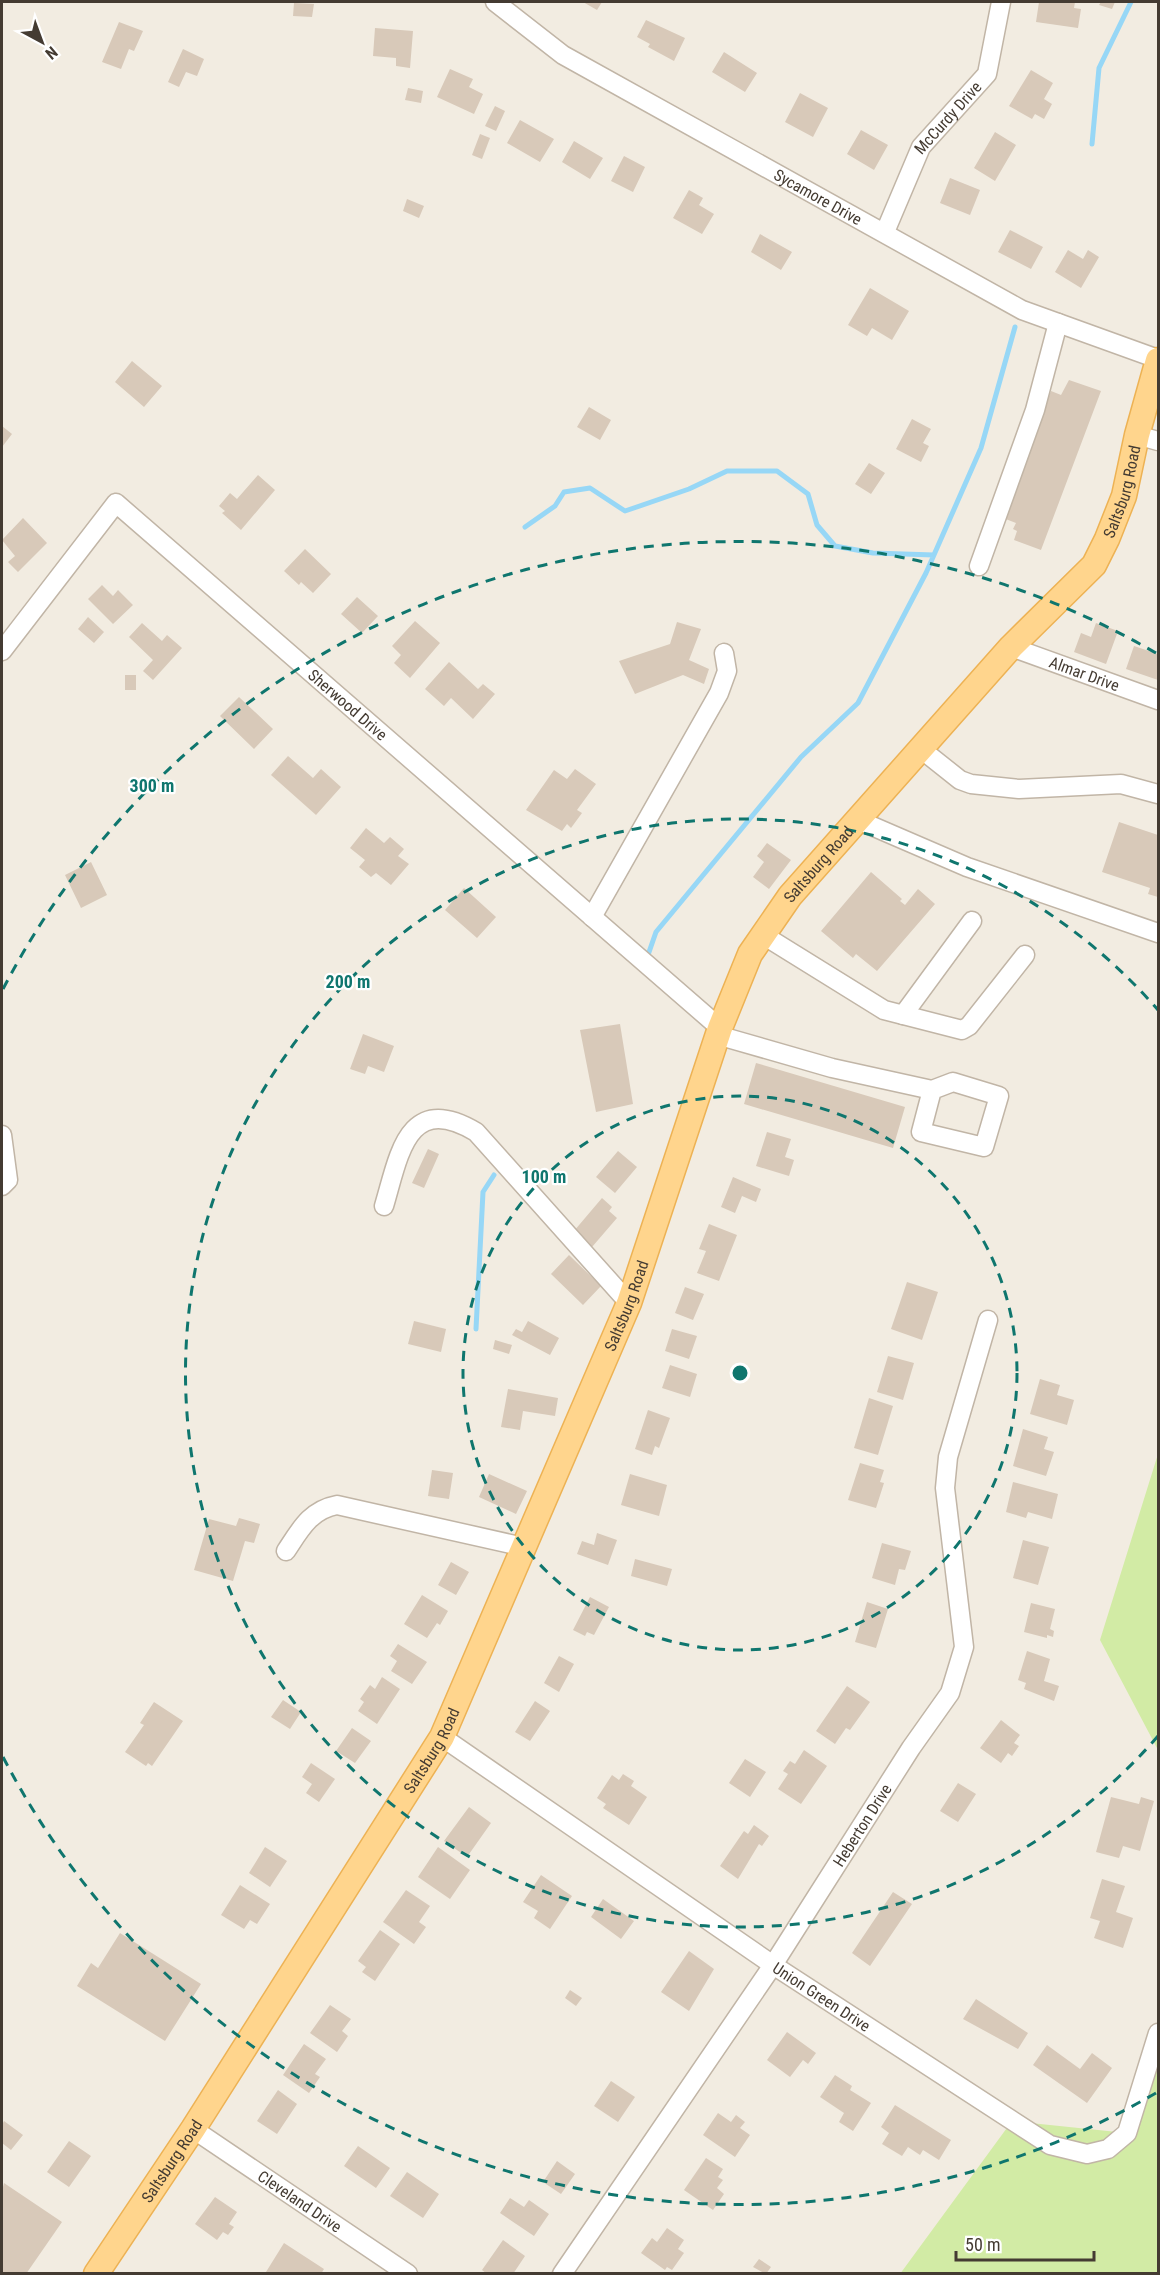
<svg xmlns="http://www.w3.org/2000/svg" width="1160" height="2275" font-family="'Roboto Condensed',sans-serif">
<style>
.green{fill:#d2eba5}
.lines{fill:none;stroke-linecap:round;stroke-linejoin:round}
.stream{stroke:#97d7f6;stroke-width:5}
.building{fill:#d8c9b9}
.minor-casing{stroke:#c1b5a6;stroke-width:21}
.major-casing{stroke:#edb254;stroke-width:27}
.minor{stroke:#fff;stroke-width:18}
.major{stroke:#ffd58d;stroke-width:24}
.ring{fill:none;stroke:#0f766e;stroke-width:3;stroke-dasharray:10 8}
.labels{text-anchor:middle;stroke-width:4.5;stroke-linejoin:round;paint-order:stroke}
.street-label{font-size:16px;fill:#443b32;stroke:#fff}
.centre{fill:#0f766e;stroke:#fff;stroke-width:3}
.ring-label{font-size:18px;text-anchor:middle;font-weight:bold;fill:#0f766e;stroke:#fff;stroke-width:4.5;stroke-linejoin:round;paint-order:stroke}
</style>
<rect width="100%" height="100%" fill="#f2ece1"/>
<path class="green" d="M1158,1454V1750L1100,1640Z
M1158,2026V2273L900,2274L1012,2121L1127,2133Z"/>
<g class="lines">
<path class="stream" d="M1092,144L1099,68L1131,2
M525,527L555,506L564,492L590,488L625,511L689,489L727,471H777L808,494L817,525L835,546L873,553L934,555
M648,955L656,932L801,757L858,703L926,573L981,448L1015,327
M476,1329L483,1192L494,1175"/>
</g>
<path class="building" d="M583,2H602L597,10Z
M1039,2H1075L1074,8L1081,9L1078,28L1036,22Z
M1101,2H1115L1112,9L1099,5Z
M294,3L314,4L312,17L293,16Z
M646,20L685,38L674,61L648,47L650,44L637,37Z
M119,22L143,31L134,51L129,49L121,69L102,62Z
M375,28L413,31L410,68L396,66V58L373,56Z
M183,49L204,59L197,76L186,72L179,87L168,82Z
M724,52L757,73L745,92L712,72Z
M450,69L473,79L469,87L483,94L474,114L437,97Z
M1031,70L1053,83L1044,99L1052,104L1044,119L1035,114L1032,119L1009,106Z
M408,88L423,91L421,103L405,100Z
M800,93L828,108L813,137L785,122Z
M495,106L505,111L496,131L485,126Z
M520,120L554,139L540,162L507,143Z
M861,130L888,145L874,170L847,154Z
M995,132L1016,145L995,181L974,168Z
M480,134L490,138L482,159L472,155Z
M574,141L603,158L590,179L562,162Z
M624,156L645,167L633,192L611,181Z
M950,178L980,190L970,215L940,203Z
M689,190L703,198L699,205L714,214L702,234L673,218Z
M407,199L424,206L419,218L403,211Z
M1010,230L1043,247L1031,269L998,252Z
M760,234L792,252L781,270L751,252Z
M1068,250L1083,259L1088,250L1099,257L1081,288L1055,272Z
M870,288L909,311L892,340L872,328L867,336L848,325Z
M132,361L162,386L144,407L115,382Z
M1069,380L1101,391L1041,550L1014,540L1017,531L1013,529L1016,523L1003,518L1051,391L1061,395Z
M589,407L611,420L600,440L577,427Z
M912,419L931,429L923,443L929,446L921,462L896,449Z
M2,426L12,434L2,447Z
M869,463L885,473L871,494L855,484Z
M258,475L275,490L241,530L222,513L225,511L219,506L230,493L237,499Z
M23,518L47,543L18,572L8,562L15,556L2,540Z
M305,549L331,574L313,593L301,582L299,585L284,571Z
M102,585L113,596L118,590L133,605L113,624L88,599Z
M357,597L378,616L362,633L341,614Z
M88,617L104,632L94,643L78,629Z
M415,621L440,643L410,678L394,663L401,655L392,646Z
M677,622L701,629L689,660L709,669L704,684L683,675L635,694L619,661L670,644Z
M142,623L162,641L167,635L182,648L153,680L143,671L153,660L129,637Z
M1096,623L1118,631L1106,664L1074,652L1081,633L1091,637Z
M1134,646L1158,654V680L1126,669Z
M449,662L478,689L483,684L495,694L473,719L451,698L444,706L425,689Z
M125,675H136V690H125Z
M239,697L273,729L254,749L220,716Z
M288,756L313,778L321,769L341,787L316,815L271,775Z
M575,769L596,784L577,810L582,813L571,828L567,824L562,831L526,810L554,770L567,779Z
M1119,822L1158,835V897L1148,894L1150,888L1102,872Z
M366,828L384,843L390,837L404,849L398,856L409,864L391,885L376,873L371,877L359,867L365,860L350,848Z
M767,843L791,860L769,889L753,877L764,862L757,856Z
M91,862L107,895L81,908L65,875Z
M871,872L902,899L900,901L905,905L918,889L935,904L877,971L856,954L853,958L821,931Z
M464,888L496,917L477,938L445,910Z
M620,1024L633,1104L596,1112L580,1030Z
M363,1034L394,1046L384,1072L368,1066L365,1074L350,1069Z
M756,1063L905,1107L893,1148L744,1104Z
M767,1132L791,1139L785,1157L794,1160L789,1176L756,1166Z
M428,1149L439,1154L424,1188L412,1183Z
M618,1151L637,1167L615,1193L596,1177Z
M733,1177L761,1189L756,1202L742,1196L735,1213L721,1207Z
M602,1198L612,1207L609,1211L617,1218L592,1247L574,1231Z
M709,1224L737,1235L719,1281L697,1273L706,1251L699,1249Z
M569,1255L601,1286L583,1305L551,1274Z
M907,1282L938,1292L922,1340L891,1329Z
M685,1287L704,1294L693,1320L675,1313Z
M414,1321L446,1329L441,1352L408,1344Z
M528,1321L559,1338L550,1355L512,1335L516,1329L522,1332Z
M672,1329L697,1336L689,1359L665,1351Z
M495,1340L512,1345L509,1354L493,1349Z
M888,1356L914,1363L903,1400L877,1392Z
M670,1365L697,1374L690,1397L662,1388Z
M1040,1379L1060,1385L1057,1395L1074,1400L1067,1425L1030,1414Z
M508,1389L558,1398L555,1416L523,1411L520,1430L501,1427Z
M869,1398L893,1406L878,1455L854,1448Z
M648,1410L670,1418L659,1448L655,1446L652,1455L635,1449Z
M1023,1429L1048,1437L1044,1449L1054,1452L1046,1476L1013,1466Z
M860,1463L884,1470L880,1482L884,1483L876,1508L848,1500Z
M432,1470L453,1473L449,1499L428,1496Z
M489,1474L527,1491L516,1514L479,1497Z
M630,1474L667,1485L659,1516L621,1505Z
M1013,1482L1058,1494L1052,1519L1028,1512L1026,1518L1006,1512Z
M239,1518L260,1524L254,1543L245,1541L233,1581L194,1570L209,1519L236,1526Z
M597,1533L617,1540L608,1565L577,1554L582,1541L594,1545Z
M1023,1540L1049,1547L1038,1585L1013,1578Z
M882,1543L911,1551L905,1570L899,1569L895,1585L872,1578Z
M635,1559L672,1569L667,1586L631,1576Z
M451,1562L469,1572L456,1595L438,1585Z
M422,1595L448,1611L440,1625L437,1623L427,1638L404,1624Z
M590,1597L609,1607L594,1635L587,1632L585,1636L573,1630Z
M867,1602L888,1609L876,1648L855,1642Z
M1031,1603L1055,1609L1050,1629L1054,1631L1053,1637L1047,1635V1638L1024,1632Z
M398,1644L427,1662L412,1684L391,1671L397,1661L390,1656Z
M1027,1651L1050,1659L1044,1681L1059,1686L1054,1701L1024,1689L1026,1683L1018,1680Z
M559,1656L574,1664L559,1692L544,1683Z
M382,1677L400,1689L377,1724L358,1711L364,1702L360,1699L370,1685L375,1689Z
M847,1686L870,1702L850,1730L846,1728L835,1744L816,1731Z
M283,1700L301,1712L290,1729L271,1717Z
M535,1701L550,1711L530,1741L515,1732Z
M154,1702L183,1721L152,1766L148,1763L146,1766L125,1752L144,1725L140,1723Z
M1001,1720L1020,1735L1014,1743L1019,1746L1012,1756L1008,1753L1001,1763L980,1748Z
M352,1728L371,1741L355,1763L336,1751Z
M804,1750L827,1766L801,1804L778,1789L788,1774L783,1771L790,1761L795,1764Z
M745,1759L766,1772L750,1797L729,1783Z
M311,1763L335,1779L319,1802L306,1793L312,1784L302,1777Z
M623,1774L634,1781L631,1786L647,1797L629,1825L603,1808L606,1804L597,1798L612,1775L619,1780Z
M958,1783L976,1794L958,1822L940,1811Z
M1111,1797L1139,1804L1141,1797L1154,1801L1140,1851L1123,1846L1119,1858L1096,1852Z
M469,1807L491,1823L467,1857L444,1841Z
M754,1825L769,1836L762,1846L759,1844L738,1879L720,1866L744,1831L748,1834Z
M265,1847L287,1861L270,1887L249,1873Z
M438,1847L470,1870L450,1899L418,1877Z
M541,1875L572,1896L550,1929L534,1918L538,1911L523,1902Z
M1102,1879L1125,1886L1116,1912L1133,1918L1123,1948L1094,1938L1100,1921L1090,1918Z
M240,1885L270,1904L257,1924L250,1920L244,1929L221,1915Z
M406,1890L430,1906L419,1922L426,1927L414,1944L383,1922Z
M893,1892L912,1904L870,1966L852,1953Z
M603,1899L634,1921L621,1939L591,1917Z
M380,1930L400,1944L375,1981L362,1972L366,1967L358,1961Z
M120,1933L201,1984L165,2041L77,1986L91,1963L98,1968Z
M689,1951L714,1969L689,2011L661,1992Z
M570,1990L582,1998L576,2006L565,1998Z
M976,1999L1028,2033L1018,2049L963,2019Z
M330,2005L351,2019L342,2031L348,2036L337,2052L310,2033Z
M787,2032L816,2053L808,2064L803,2060L790,2077L767,2060Z
M304,2044L326,2059L315,2074L320,2077L309,2093L283,2075Z
M1047,2045L1080,2069L1092,2053L1112,2068L1087,2103L1033,2065Z
M835,2075L852,2086L850,2090L871,2103L853,2131L839,2122L844,2113L820,2097Z
M611,2081L635,2097L618,2122L594,2106Z
M278,2090L297,2104L277,2134L257,2121Z
M895,2105L951,2140L939,2160L923,2150L920,2155L908,2147L902,2156L882,2144L889,2133L881,2127Z
M718,2113L731,2122L736,2115L745,2122L740,2128L750,2135L735,2157L703,2135Z
M4,2121L23,2135L11,2150L2,2143V2125Z
M69,2141L91,2156L69,2187L47,2172Z
M358,2146L390,2168L376,2188L344,2166Z
M706,2158L723,2169L718,2177L723,2180L717,2188L724,2194L713,2210L684,2190Z
M557,2161L575,2174L561,2194L543,2182Z
M407,2172L439,2194L423,2218L390,2196Z
M4,2183L62,2222L26,2274H2V2191Z
M215,2197L237,2212L229,2224L234,2227L228,2235L223,2232L217,2240L195,2224Z
M510,2198L524,2207L529,2200L549,2214L534,2236L500,2213Z
M667,2228L684,2240L678,2249L684,2253L672,2270L667,2267L665,2270L641,2253L652,2238L657,2242Z
M503,2240L525,2256L513,2274H487L482,2270Z
M284,2243L324,2269L321,2274L266,2272Z
M759,2259L771,2267L766,2274L753,2267Z"/>
<g class="lines">
<defs>
<g id="minor">
<path id="s1" d="M495,2L563,55L1022,310L1158,359"/>
<path id="s2" d="M885,232L921,147L987,74L1001,2"/>
<path d="M1137,435L1158,441"/>
<path d="M979,566L1035,410L1058,323"/>
<path id="s3" d="M1011,647L1158,700"/>
<path id="s4" d="M2,651L116,503L720,1028"/>
<path d="M921,749L960,780L971,784L1019,789L1121,784L1158,794"/>
<path d="M858,820L967,867L1158,933"/>
<path d="M592,917L719,693L727,671L724,653"/>
<path d="M763,935L884,1010L962,1030L969,1026L1025,955"/>
<path d="M903,1015L972,921"/>
<path d="M717,1035L832,1068L932,1090L953,1082L999,1096L984,1147L921,1132L932,1090"/>
<path d="M2,1135L8,1180L2,1186"/>
<path d="M384,1206C399,1156 407,1091 476,1132L629,1303"/>
<path d="M286,1551C300,1530 310,1510 337,1505L524,1547"/>
<path id="s5" d="M442,1737L773,1965L1050,2145L1087,2154L1108,2149L1127,2133L1158,2033"/>
<path id="s6" d="M193,2129L408,2274"/>
<path id="s7" d="M562,2274L773,1965L911,1748L950,1693L964,1647L945,1488L948,1457L988,1320"/>
</g>
<g id="major">
<path id="s8" d="M96,2274L193,2129L442,1737L629,1303L720,1028L750,954L790,896L1011,647L1094,565L1107,539L1124,496L1137,435L1158,360"/>
</g>
</defs>
<use href="#minor" class="minor-casing"/>
<use href="#major" class="major-casing"/>
<use href="#minor" class="minor"/>
<use href="#major" class="major"/>
</g>
<g class="ring">
<circle cx="740" cy="1373" r="277"/>
<path d="M1158 1736A554 554 0 1 1 1158 1010"/>
<path d="M1156 2093A831 831 0 0 1 3 1757M3 989A831 831 0 0 1 1156 653"/>
</g>
<g class="labels">
<g class="street-label">
<text dy="6" stroke="none"><textPath href="#s2" startOffset="132">McCurdy Drive</textPath></text>
<text dy="6" stroke="none"><textPath href="#s1" startOffset="378">Sycamore Drive</textPath></text>
<text dy="6" stroke="none"><textPath href="#s8" startOffset="2080">Saltsburg Road</textPath></text>
<text dy="6" stroke="none"><textPath href="#s3" startOffset="78">Almar Drive</textPath></text>
<text dy="6" stroke="none"><textPath href="#s4" startOffset="494">Sherwood Drive</textPath></text>
<text dy="6" stroke="none"><textPath href="#s8" startOffset="1594">Saltsburg Road</textPath></text>
<text dy="6" stroke="none"><textPath href="#s8" startOffset="1108">Saltsburg Road</textPath></text>
<text dy="6" stroke="none"><textPath href="#s8" startOffset="622">Saltsburg Road</textPath></text>
<text dy="6" stroke="none"><textPath href="#s7" startOffset="540">Heberton Drive</textPath></text>
<text dy="6" stroke="none"><textPath href="#s5" startOffset="460">Union Green Drive</textPath></text>
<text dy="6" stroke="none"><textPath href="#s8" startOffset="136">Saltsburg Road</textPath></text>
<text dy="6" stroke="none"><textPath href="#s6" startOffset="129">Cleveland Drive</textPath></text>
</g>
</g>
<circle cx="740" cy="1373" r="9" class="centre"/>
<g class="ring-label">
<text x="152" y="792">300 m</text>
<text x="348" y="988">200 m</text>
<text x="544" y="1183">100 m</text>
</g>
<rect width="1160" height="2275" fill="none" stroke="#443b32" stroke-width="6"/>
<g transform="translate(42 42) rotate(139)" stroke="#ffffff" stroke-width="4.5" paint-order="stroke">
<path d="M0-4.5L10 22L0 15L-10 22Z" fill="#443b32"/>
<text y="-9" font-size="16" font-weight="bold" text-anchor="middle" fill="#443b32">N</text>
</g>
<path d="M956 2251v9h138v-9" fill="none" stroke="#443b32" stroke-width="3"/>
<text x="965" y="2251" font-size="18" fill="#443b32" stroke="#ffffff" stroke-width="4.5" paint-order="stroke">50 m</text>
</svg>
